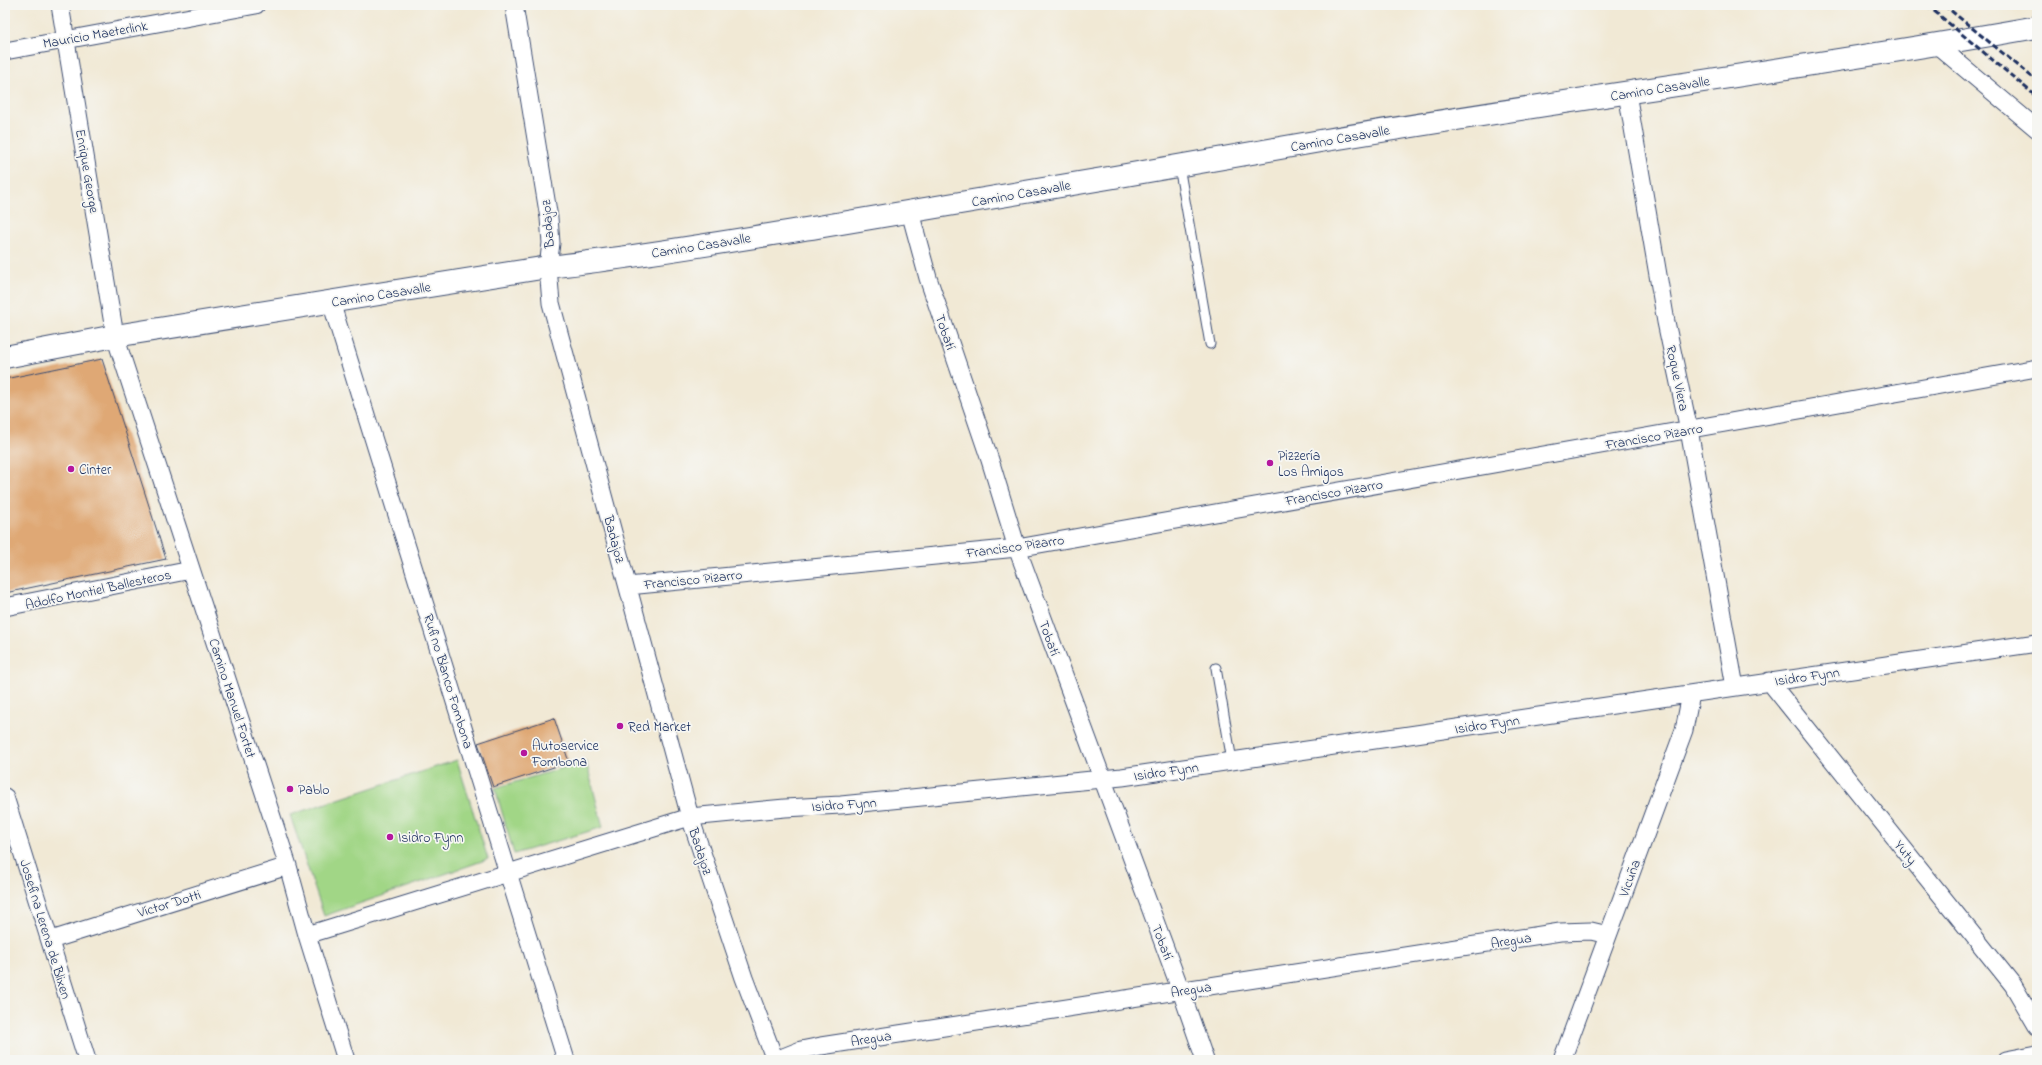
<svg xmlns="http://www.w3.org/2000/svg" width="2042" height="1065" font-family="'Indie Flower',sans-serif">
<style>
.green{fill:#a1d686;stroke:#5e8272}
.building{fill:#dfa874}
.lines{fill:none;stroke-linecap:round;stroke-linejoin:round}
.lane-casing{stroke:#3b4b70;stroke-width:11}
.street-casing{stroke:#3b4b70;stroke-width:19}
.secondary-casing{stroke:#3b4b70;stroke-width:24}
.lane{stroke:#fff;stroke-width:9}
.street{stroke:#fff;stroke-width:17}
.secondary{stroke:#fff;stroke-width:22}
.rail{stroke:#1b2f5e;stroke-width:3;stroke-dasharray:6 3;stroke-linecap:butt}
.poi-dot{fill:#b5179e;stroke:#f6f6f2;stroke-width:1.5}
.labels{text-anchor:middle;stroke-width:3.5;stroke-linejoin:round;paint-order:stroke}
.street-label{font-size:14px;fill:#1b2f5e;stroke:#f6f6f2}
.poi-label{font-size:14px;fill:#1b2f5e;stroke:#f6f6f2;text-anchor:start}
</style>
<rect width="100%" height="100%" fill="#f6f6f2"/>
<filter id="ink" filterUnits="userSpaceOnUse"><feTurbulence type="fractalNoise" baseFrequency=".025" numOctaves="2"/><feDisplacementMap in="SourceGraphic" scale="8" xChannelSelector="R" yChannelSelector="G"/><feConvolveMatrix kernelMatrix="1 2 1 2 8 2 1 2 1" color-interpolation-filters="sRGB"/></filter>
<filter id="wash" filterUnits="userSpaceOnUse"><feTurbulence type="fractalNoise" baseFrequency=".012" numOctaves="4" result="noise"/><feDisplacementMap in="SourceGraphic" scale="16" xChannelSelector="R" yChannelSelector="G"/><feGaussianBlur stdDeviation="0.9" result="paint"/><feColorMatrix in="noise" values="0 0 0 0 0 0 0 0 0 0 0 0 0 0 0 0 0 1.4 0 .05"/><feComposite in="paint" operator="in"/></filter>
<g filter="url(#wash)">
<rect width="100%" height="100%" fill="#f1e9d5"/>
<path class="green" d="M457,760L488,859L324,916L290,815Z
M586,761L603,827L514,854L495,788Z"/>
<g id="blocks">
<path class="building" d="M102,359L166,559L5,593V379Z
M554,718L569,762L493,787L478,743Z"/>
</g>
</g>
<g filter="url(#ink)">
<use href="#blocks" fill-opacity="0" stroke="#3b4b70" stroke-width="1"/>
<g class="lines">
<defs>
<path id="lane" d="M1179,166L1210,344
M1216,668L1232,761"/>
<path id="street" d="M60,5L115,336L288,866L307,935L346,1060
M514,5L549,218L551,243L548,267L551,303L690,817L744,978L775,1060
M1937,45L2037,129
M5,51L256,5
M1627,93L1666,322L1689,430L1735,687
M910,212L928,278L990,460L1017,548L1181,991L1205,1060
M331,302L566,1060
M628,586L1017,548L2037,368
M5,607L191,570
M1769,681L2013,985L2037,1026
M5,797L87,1060
M307,935L690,817L785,808L841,805L1122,777L2037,643
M51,940L288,866
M776,1060L801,1050L821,1046L1560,932L1591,931L1608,935
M1562,1060L1684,730L1691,694
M2006,1060L2037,1054"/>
<path id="secondary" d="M5,357L115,336L548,267C638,257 728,241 818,227C987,199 1157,170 1326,140C1563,100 1801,69 2037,27"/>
</defs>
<use href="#lane" class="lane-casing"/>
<use href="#street" class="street-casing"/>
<use href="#secondary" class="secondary-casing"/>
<use href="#lane" class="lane"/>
<use href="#street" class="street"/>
<use href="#secondary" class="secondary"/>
<path class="rail" d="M1927,5L2037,97
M1944,5L2037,81"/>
</g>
</g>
<g class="poi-dot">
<circle cx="1270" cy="463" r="4"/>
<circle cx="71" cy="469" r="4"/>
<circle cx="620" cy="726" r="4"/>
<circle cx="524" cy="753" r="4"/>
<circle cx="290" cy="789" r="4"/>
<circle cx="390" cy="837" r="4"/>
</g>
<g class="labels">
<g class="street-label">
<text transform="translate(95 34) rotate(-10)" y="5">Mauricio Maeterlink</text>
<text transform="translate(1660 88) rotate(-9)" y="5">Camino Casavalle</text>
<text transform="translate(1340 138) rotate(-10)" y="5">Camino Casavalle</text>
<text transform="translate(88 171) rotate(80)" y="5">Enrique George</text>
<text transform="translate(1021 193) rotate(-10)" y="5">Camino Casavalle</text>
<text transform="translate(547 224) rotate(-95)" y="5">Badajoz</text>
<text transform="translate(701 245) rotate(-9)" y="5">Camino Casavalle</text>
<text transform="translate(381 294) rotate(-9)" y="5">Camino Casavalle</text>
<text transform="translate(946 332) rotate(71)" y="5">Tobatí</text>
<text transform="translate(1678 378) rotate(78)" y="5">Roque Viera</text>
<text transform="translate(1654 436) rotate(-10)" y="5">Francisco Pizarro</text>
<text transform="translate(1334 492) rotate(-10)" y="5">Francisco Pizarro</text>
<text transform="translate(615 539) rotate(75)" y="5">Badajoz</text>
<text transform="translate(1015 546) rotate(-8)" y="5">Francisco Pizarro</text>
<text transform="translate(693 579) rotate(-6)" y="5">Francisco Pizarro</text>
<text transform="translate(98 589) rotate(-12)" y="5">Adolfo Montiel Ballesteros</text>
<text transform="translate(1050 638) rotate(70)" y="5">Tobatí</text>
<text transform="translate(1807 676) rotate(-8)" y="5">Isidro Fynn</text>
<text transform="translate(449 681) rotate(73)" y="5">Rufino Blanco Fombona</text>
<text transform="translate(233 698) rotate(72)" y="5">Camino Manuel Fortet</text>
<text transform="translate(1487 724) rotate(-8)" y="5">Isidro Fynn</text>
<text transform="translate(1166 771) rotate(-8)" y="5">Isidro Fynn</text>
<text transform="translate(844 804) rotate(-4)" y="5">Isidro Fynn</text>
<text transform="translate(701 851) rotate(72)" y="5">Badajoz</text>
<text transform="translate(1906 852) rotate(51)" y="5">Yuty</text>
<text transform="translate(1629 878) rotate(-70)" y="5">Vicuña</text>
<text transform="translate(169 903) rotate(-17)" y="5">Víctor Dotti</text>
<text transform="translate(46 929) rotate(73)" y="5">Josefina Lerena de Blixen</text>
<text transform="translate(1511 940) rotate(-9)" y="5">Aregua</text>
<text transform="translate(1163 942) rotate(69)" y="5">Tobatí</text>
<text transform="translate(1191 989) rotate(-9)" y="5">Aregua</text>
<text transform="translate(871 1038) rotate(-9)" y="5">Aregua</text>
</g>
<g class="poi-label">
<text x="1278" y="460">Pizzería<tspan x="1278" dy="16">Los Amigos</tspan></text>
<text x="79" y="474">Cinter</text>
<text x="628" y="731">Red Market</text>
<text x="532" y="750">Autoservice<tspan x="532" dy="16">Fombona</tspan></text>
<text x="298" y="794">Pablo</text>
<text x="398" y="842">Isidro Fynn</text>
</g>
</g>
<rect width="2042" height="1065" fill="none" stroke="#f6f6f2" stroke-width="20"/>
</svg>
